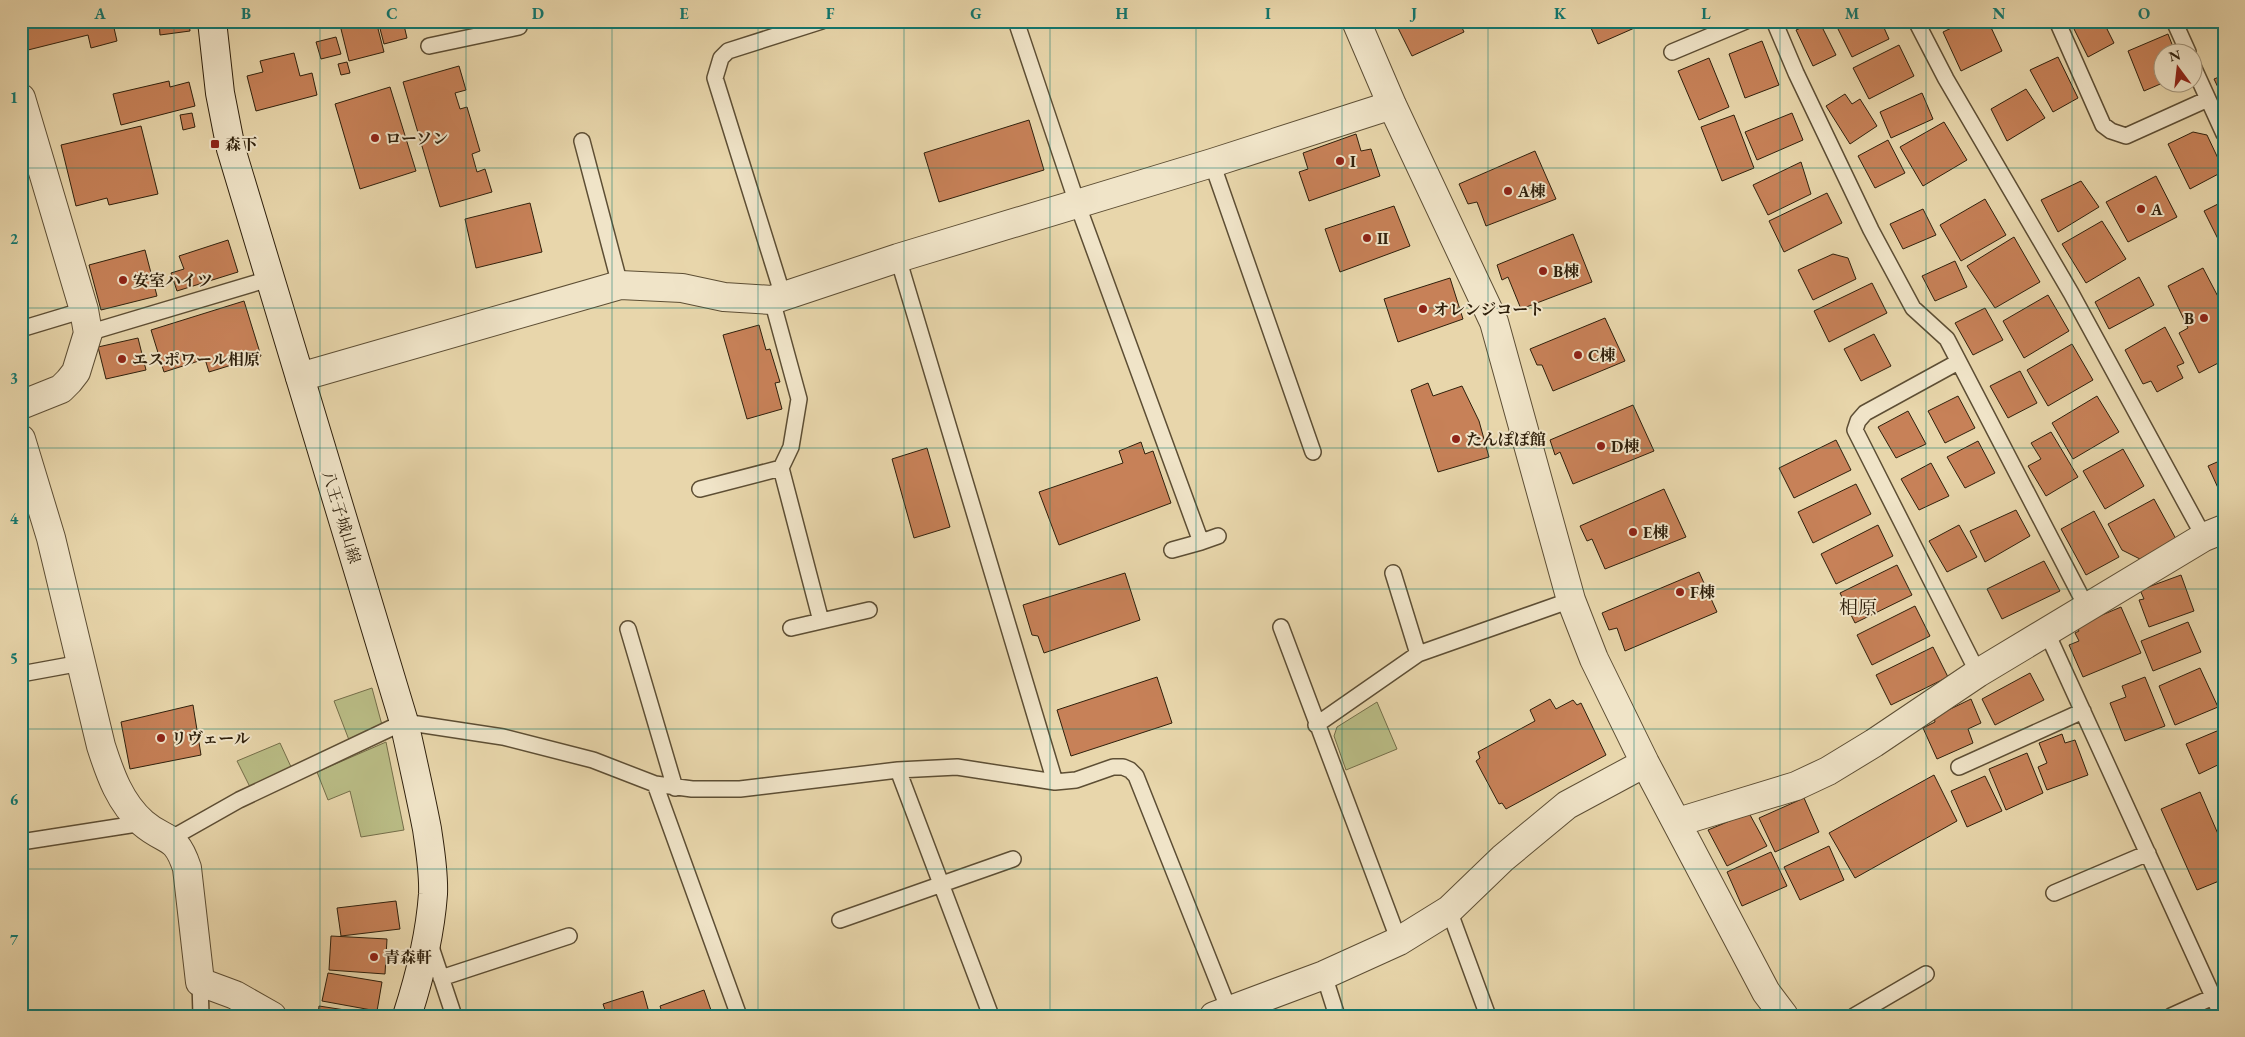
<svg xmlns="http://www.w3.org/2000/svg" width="2245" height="1037" font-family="'EB Garamond','Noto Serif JP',serif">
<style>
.green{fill:#babd86;stroke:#746e49}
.building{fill:#c78158;stroke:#2f200c}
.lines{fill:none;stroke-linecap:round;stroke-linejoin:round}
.lane-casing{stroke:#5d4e34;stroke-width:18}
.street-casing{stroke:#5d4e34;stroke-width:30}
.secondary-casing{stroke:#2f200c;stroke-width:30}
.lane{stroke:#f0e4c8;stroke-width:15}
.street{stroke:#f0e4c8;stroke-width:28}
.secondary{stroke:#f0e4c8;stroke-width:28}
.grid{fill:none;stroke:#0f766e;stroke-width:1;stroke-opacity:0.55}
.poi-dot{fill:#8f2418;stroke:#f0e4c8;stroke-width:2}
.labels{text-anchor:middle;stroke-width:4;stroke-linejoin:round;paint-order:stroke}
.poi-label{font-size:16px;font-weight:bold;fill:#2f200c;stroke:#f0e4c8;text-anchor:start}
.street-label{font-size:16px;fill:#2f200c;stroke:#f0e4c8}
.quarter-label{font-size:19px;fill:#2f200c;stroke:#f0e4c8}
.neatline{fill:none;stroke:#0f766e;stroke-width:2}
.grid-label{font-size:16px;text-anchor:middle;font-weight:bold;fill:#0f766e}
</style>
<rect width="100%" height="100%" fill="#e8d6ab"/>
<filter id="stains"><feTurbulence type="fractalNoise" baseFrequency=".004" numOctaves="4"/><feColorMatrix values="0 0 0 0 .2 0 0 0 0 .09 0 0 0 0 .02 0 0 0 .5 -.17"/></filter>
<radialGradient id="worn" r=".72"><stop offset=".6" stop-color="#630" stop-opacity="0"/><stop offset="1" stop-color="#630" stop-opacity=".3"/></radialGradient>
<path class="green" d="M372,688L382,725L349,740L334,701Z
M1377,702L1397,749L1346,770L1334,736L1337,727Z
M386,742L404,830L361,837L350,791L328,800L317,772Z
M280,743L292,769L250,787L237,761Z"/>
<path class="building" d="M21,21H134V22L114,28L117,41L91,48L88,35L28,50Z
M159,21H189L190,31L160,35Z
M339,21H376L384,52L349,61Z
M378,21H403L407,38L384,44Z
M1413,21H1459L1464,32L1412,56L1398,28Z
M1588,21H1637L1639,26L1598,44Z
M1817,21H1819L1836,55L1813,66L1796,30Z
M1834,21H1881L1889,39L1852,57Z
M1966,21H1988L2002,51L1961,71L1943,32Z
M2070,21H2103L2114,43L2088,57Z
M2109,21H2129L2111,28Z
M2168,34L2175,52H2162V82H2165L2144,91L2128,51Z
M336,37L341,54L321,59L316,42Z
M1762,41L1779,85L1745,98L1729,54Z
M1899,45L1914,76L1869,99L1853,68Z
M294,53L300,76L312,73L317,95L256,111L247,76L263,72L260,61Z
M2058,57L2078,98L2053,112L2030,70Z
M1709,58L1729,107L1699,120L1678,71Z
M347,62L350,73L341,75L338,64Z
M459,66L466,90L455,93L460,109L467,107L480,151L472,154L477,172L485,169L492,192L440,207L403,82Z
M2224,75V100L2214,79Z
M169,81L170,87L189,82L195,106L121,125L113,94Z
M390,87L416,171L360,189L335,104Z
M2026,89L2045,118L2007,141L1991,109Z
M1922,93L1933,119L1891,138L1880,112Z
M1845,94L1852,104L1860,99L1877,126L1850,144L1826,106Z
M192,113L195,127L183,130L180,115Z
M1792,113L1803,140L1757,160L1745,132Z
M1734,115L1754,168L1722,181L1701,127Z
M1029,120L1044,170L939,202L924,153Z
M1944,122L1967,160L1923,186L1900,147Z
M141,126L158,194L109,205L107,198L76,206L61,145Z
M2193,132L2207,135L2224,171L2190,189L2168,144Z
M1356,134L1361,151L1371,149L1380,176L1309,201L1299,172L1308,169L1303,153Z
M1888,140L1905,173L1875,188L1858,156Z
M1535,151L1556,199L1486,226L1477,202L1468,204L1459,184Z
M1801,162L1811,194L1768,215L1753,185Z
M2156,176L2177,217L2128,242L2106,202Z
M2081,181L2099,207L2058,232L2041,200Z
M1827,193L1842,223L1784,252L1769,221Z
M1985,199L2006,235L1961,261L1940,225Z
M2224,201V238L2219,241L2204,211Z
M530,203L542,252L476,268L465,219Z
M1394,206L1410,246L1340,272L1325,229Z
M1923,209L1936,235L1903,249L1890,224Z
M2102,221L2126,259L2086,283L2062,244Z
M1573,234L1592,282L1521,309L1508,277L1502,280L1497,265Z
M2014,237L2040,282L1995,308L1967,266Z
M228,240L238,272L177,291L171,273L184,269L179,256Z
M145,250L157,296L101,310L89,265Z
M1833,254L1848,258L1856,279L1813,300L1798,270Z
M1955,261L1967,287L1935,301L1922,276Z
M2203,268L2224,308V360L2199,373L2179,333L2188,328L2168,286Z
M2139,277L2154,305L2109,329L2095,302Z
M1450,278L1463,319L1398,342L1384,299Z
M1872,283L1887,313L1829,342L1814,311Z
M2048,295L2069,331L2024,358L2003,321Z
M244,301L261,356L209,372L205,359L164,372L151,330Z
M1985,308L2003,340L1973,355L1955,323Z
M1605,318L1625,361L1553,391L1542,365H1537L1530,349Z
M759,325L766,350L770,349L780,382L775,383L782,409L747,419L723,335Z
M2165,327L2184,363L2177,366L2183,378L2157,392L2151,381L2143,384L2125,350Z
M1874,334L1891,366L1861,381L1844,349Z
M138,338L146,370L106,379L98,347Z
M2072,344L2093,380L2048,406L2027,370Z
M2020,371L2037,403L2008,418L1990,386Z
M1428,383L1433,396L1462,386L1479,421L1489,457L1438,472L1411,390Z
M1958,396L1975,428L1945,443L1928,411Z
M2097,396L2119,432L2073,459L2052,423Z
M1633,405L1654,451L1573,484L1560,452L1555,455L1550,440Z
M1908,411L1926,444L1896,458L1878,427Z
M2051,432L2078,477L2046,496L2028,466L2041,459L2031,443Z
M1836,440L1851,470L1794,498L1779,468Z
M1978,441L1995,473L1965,488L1947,457Z
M1141,442L1145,454L1153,451L1171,503L1059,545L1039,492L1123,463L1119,451Z
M927,448L950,527L914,538L892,459Z
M2123,449L2144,486L2105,509L2083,471Z
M2224,459V501L2208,466Z
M1931,463L1949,496L1919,510L1901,479Z
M1856,484L1871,514L1813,543L1798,512Z
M1664,489L1686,537L1605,569L1592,539L1587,541L1580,526Z
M2154,499L2176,539L2140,559L2122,550L2108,524Z
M2016,510L2030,536L1985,562L1970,531Z
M2094,511L2119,557L2086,575L2061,529Z
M1878,525L1893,556L1836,584L1821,554Z
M1959,525L1977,557L1947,572L1929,541Z
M2044,561L2060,591L2002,619L1987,589Z
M1897,565L1912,595L1855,623L1840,593Z
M1699,572L1717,612L1625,651L1617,628L1609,630L1602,613Z
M1125,573L1140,620L1044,653L1038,636L1032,635L1023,605Z
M2181,575L2194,611L2149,627L2139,600L2144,599L2140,590Z
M1915,606L1930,636L1872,665L1857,635Z
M2121,607L2141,653L2083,677L2069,645L2079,641L2075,633L2079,631L2076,626Z
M2188,622L2201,652L2153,671L2141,641Z
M1933,647L1948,677L1891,705L1876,675Z
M2200,668L2218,707L2175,725L2159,686Z
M2030,673L2044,700L1995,725L1982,699Z
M1157,677L1172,723L1071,756L1057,710Z
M2145,677L2165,726L2125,741L2110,703L2126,697L2122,686Z
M1550,699L1556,709L1573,700L1577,705L1581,703L1606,755L1506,809L1502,803L1499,804L1476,761L1480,758L1478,752L1535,721L1530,710Z
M1971,699L1981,723L1968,729L1973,743L1937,759L1923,728L1935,722L1934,717Z
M193,705L201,755L130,769L121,722Z
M2224,728V762L2199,774L2186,744Z
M2062,734L2065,743L2075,740L2088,775L2047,790L2038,767L2047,763L2039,743Z
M2027,753L2043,793L2006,810L1989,769Z
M1934,775L1957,821L1855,878L1829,833Z
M1985,776L2002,811L1967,827L1951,791Z
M2200,792L2224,848V879L2197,890L2161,809Z
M1804,798L1819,832L1775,852L1759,818Z
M1749,813L1767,846L1727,866L1708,830Z
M1829,846L1844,880L1800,900L1784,867Z
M1771,852L1787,886L1742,906L1727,872Z
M396,901L400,929L341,936L337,908Z
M331,936L387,939L385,974L329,970Z
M328,973L382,982L377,1011L322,1001Z
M704,990L713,1016H663L660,1006Z
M643,991L650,1016H607L603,1004Z
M319,1006L371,1014V1016H318Z"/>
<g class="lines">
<defs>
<path id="lane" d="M1016,21L1077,203L1201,542L1172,550
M1774,21L1796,73L1871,230L1913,308L1947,339L2087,608
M1916,21L1946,79L2071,293L2204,537
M2057,21L2103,125L2111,131L2126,136L2208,99
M2174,21L2188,52
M429,46L519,27L518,21
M1672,52L1746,21
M2192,64L2224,134
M582,141L620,285
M1212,163L1313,452
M898,258L1055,782
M783,296L715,78L721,58L728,51L822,21
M772,300L799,399L791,447L781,468L821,621
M21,329L84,310
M88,333L269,279
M1958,362L1865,413L1858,421L1855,430L1978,673
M700,489L781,468
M1201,542L1218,536
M1393,573L1418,654
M1281,627L1399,941
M791,628L869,610
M628,629L675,788
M2047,633L2222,1016
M21,674L81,663
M1316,725L1418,654L1571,600
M1959,767L2083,711
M898,770L991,1016
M655,784L739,1016
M170,839L239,800L404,722L503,737L593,760L655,784L692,789H740L898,770L957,767L1055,782L1076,780L1113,767H1123L1130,770L1136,776L1229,1010
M21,842L143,823
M2054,893L2148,853
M1449,910L1488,1016
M840,920L1013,859
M430,944L454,1016
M1324,975L1337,1016
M441,978L569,936
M200,982L201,1016
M1854,1016L1926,974
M2171,1016L2213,997"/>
<path id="street" d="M1356,21L1392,105L1494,322L1571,600L1594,659L1645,763L1766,992L1784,1016
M21,98L84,310L88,333L76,372L69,381L61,389L21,405
M300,377L620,285L682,288L724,297L772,300L898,258L1212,163L1392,105
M21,439L51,538L101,746C110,774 120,803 143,823C166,843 175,832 187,868L200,982L235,995L272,1016
M1678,822L1796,786L1828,771L1874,743L1978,673L2204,537L2224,529
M1214,1016L1324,975L1399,941L1449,910L1503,858L1567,805L1645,763"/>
<path id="secondary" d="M212,21L220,93L231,149L404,722C412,758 420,793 427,829C430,850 434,872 433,894C430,936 420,976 407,1016"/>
</defs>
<use href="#lane" class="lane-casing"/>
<use href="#street" class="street-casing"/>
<use href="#secondary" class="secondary-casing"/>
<use href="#lane" class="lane"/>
<use href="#street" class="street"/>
<use href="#secondary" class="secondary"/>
</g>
<path class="grid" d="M174,21V1016M320,21V1016M466,21V1016M612,21V1016M758,21V1016M904,21V1016M1050,21V1016M1196,21V1016M1342,21V1016M1488,21V1016M1634,21V1016M1780,21V1016M1926,21V1016M2072,21V1016M21,168H2224M21,308H2224M21,448H2224M21,589H2224M21,729H2224M21,869H2224"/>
<g class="poi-dot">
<circle cx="375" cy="138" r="5"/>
<rect x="210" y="139" width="10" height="10" rx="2.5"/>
<circle cx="1340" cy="161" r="5"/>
<circle cx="1508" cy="191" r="5"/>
<circle cx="2141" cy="209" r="5"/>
<circle cx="1367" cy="238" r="5"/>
<circle cx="1543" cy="271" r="5"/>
<circle cx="123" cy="280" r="5"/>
<circle cx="1423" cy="309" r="5"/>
<circle cx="2204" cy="318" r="5"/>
<circle cx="1578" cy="355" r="5"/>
<circle cx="122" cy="359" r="5"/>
<circle cx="1456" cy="439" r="5"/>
<circle cx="1601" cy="446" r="5"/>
<circle cx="1633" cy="532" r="5"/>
<circle cx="1680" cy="592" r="5"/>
<circle cx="161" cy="738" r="5"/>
<circle cx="374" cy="957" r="5"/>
</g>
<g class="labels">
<g class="poi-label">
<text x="385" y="144">ローソン</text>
<text x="225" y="150">森下</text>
<text x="1350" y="167">Ⅰ</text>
<text x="1518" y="197">A棟</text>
<text x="2151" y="215">A</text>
<text x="1377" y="244">Ⅱ</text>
<text x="1553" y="277">B棟</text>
<text x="133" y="286">安室ハイツ</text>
<text x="1433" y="315">オレンジコート</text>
<text x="2194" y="324" text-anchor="end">B</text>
<text x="1588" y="361">C棟</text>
<text x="132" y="365">エスポワール相原</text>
<text x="1466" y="445">たんぽぽ館</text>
<text x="1611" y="452">D棟</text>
<text x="1643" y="538">E棟</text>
<text x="1690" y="598">F棟</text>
<text x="171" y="744">リヴェール</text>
<text x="384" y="963">青森軒</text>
</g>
<g class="street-label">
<text transform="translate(342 517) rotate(73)" y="6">八王子城山線</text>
</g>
<g class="quarter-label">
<text x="1858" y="614">相原</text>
</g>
</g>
<rect width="2245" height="1037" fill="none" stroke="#e8d6ab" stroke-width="55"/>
<g transform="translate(2178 68) rotate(345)"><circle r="24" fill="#f0e4c8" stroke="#a3967d"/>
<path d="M0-4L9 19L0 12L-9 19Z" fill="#8f2418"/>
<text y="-8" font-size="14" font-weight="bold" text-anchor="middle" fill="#2f200c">N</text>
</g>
<rect x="28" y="28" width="2190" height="982" class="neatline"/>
<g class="grid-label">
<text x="100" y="19">A</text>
<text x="246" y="19">B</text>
<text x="392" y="19">C</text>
<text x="538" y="19">D</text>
<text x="684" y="19">E</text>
<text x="830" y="19">F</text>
<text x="976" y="19">G</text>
<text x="1122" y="19">H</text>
<text x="1268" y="19">I</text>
<text x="1414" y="19">J</text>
<text x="1560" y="19">K</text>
<text x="1706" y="19">L</text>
<text x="1852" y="19">M</text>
<text x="1999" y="19">N</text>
<text x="2144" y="19">O</text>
<text x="14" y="103">1</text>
<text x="14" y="244">2</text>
<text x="14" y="384">3</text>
<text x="14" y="524">4</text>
<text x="14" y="664">5</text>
<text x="14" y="805">6</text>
<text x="14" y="945">7</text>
</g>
<rect width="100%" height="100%" filter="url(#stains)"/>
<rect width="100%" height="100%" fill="url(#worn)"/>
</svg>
